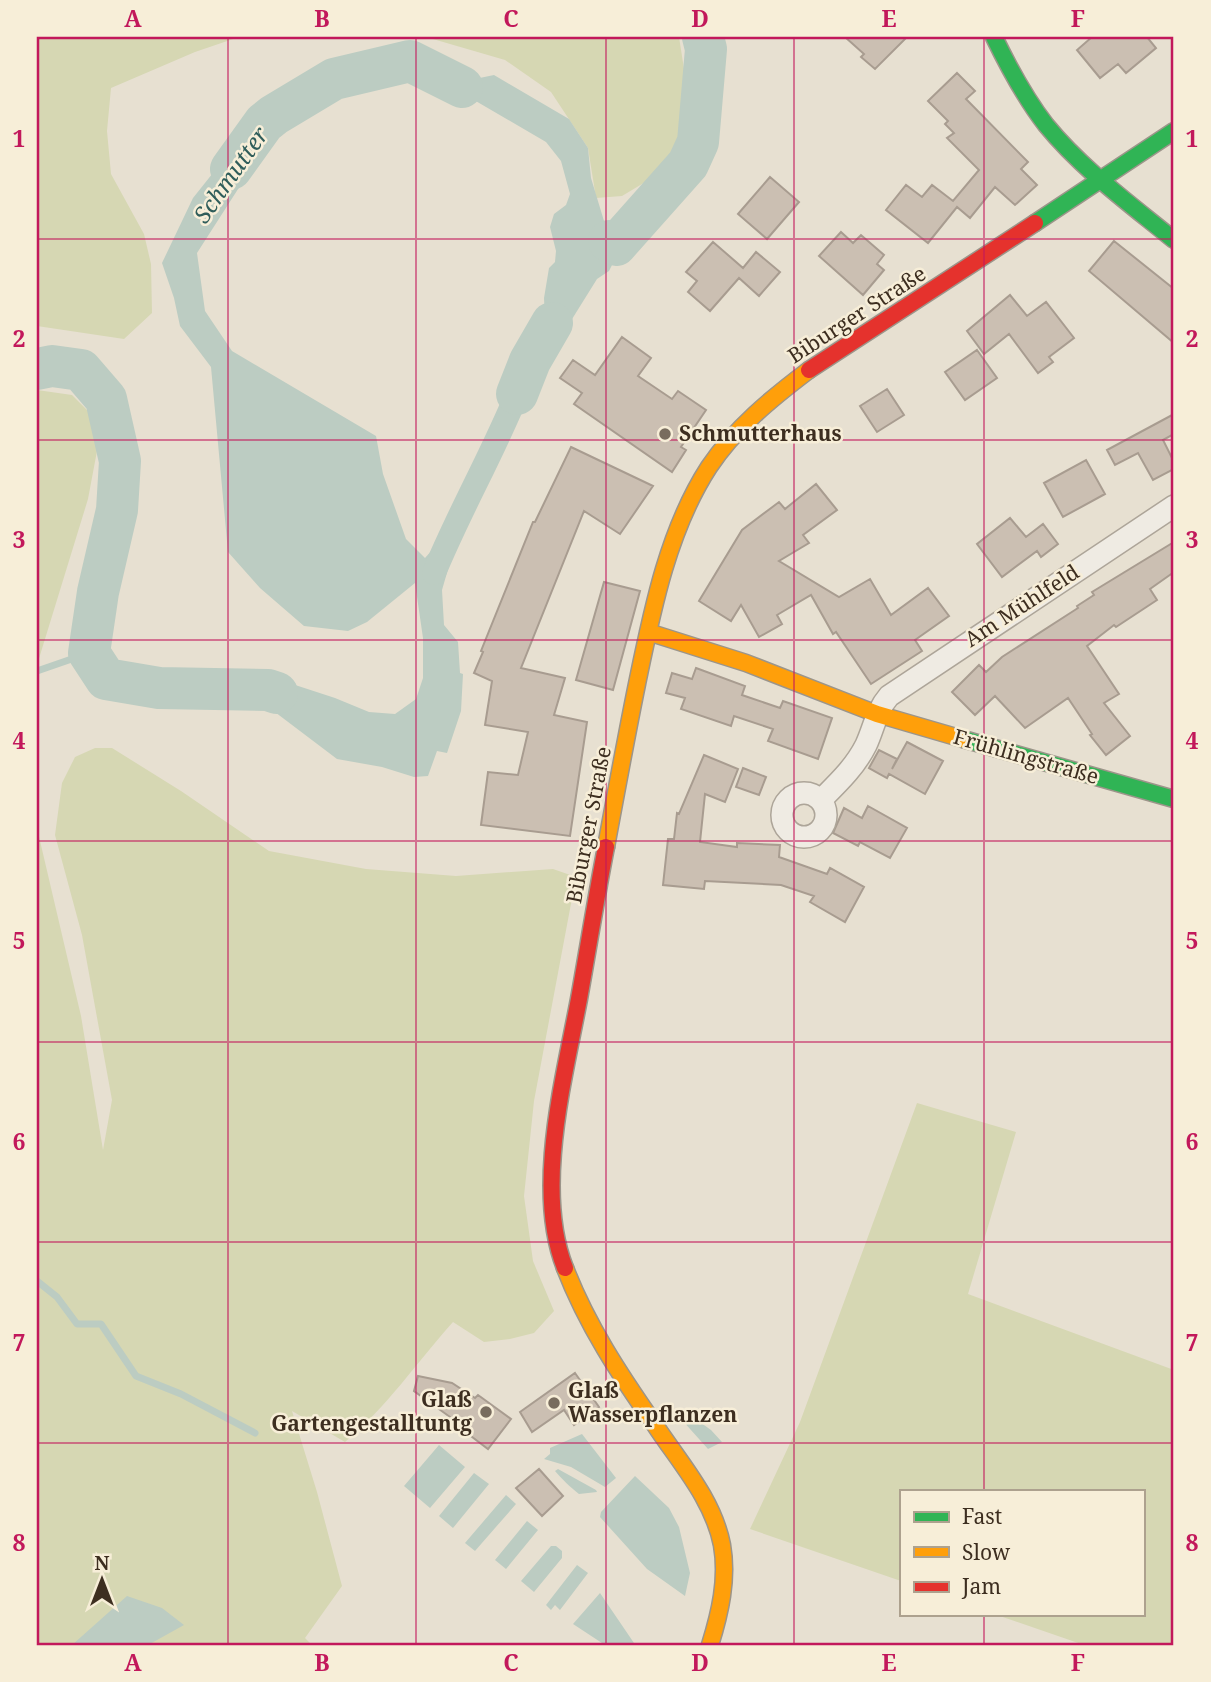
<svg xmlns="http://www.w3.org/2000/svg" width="1211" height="1682" font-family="'Noto Serif',serif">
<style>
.green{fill:#d6d7b3}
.water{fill:#bcccc2}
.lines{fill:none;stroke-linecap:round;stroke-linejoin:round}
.stream{stroke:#bcccc2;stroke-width:7}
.canal{stroke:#bcccc2;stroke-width:24}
.river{stroke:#bcccc2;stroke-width:42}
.building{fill:#cbbfb2;stroke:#a89c90;stroke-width:2}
.street-casing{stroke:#ada599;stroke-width:24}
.fast-casing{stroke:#9c958a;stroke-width:19}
.slow-casing{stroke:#9c958a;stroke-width:19}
.jam-casing{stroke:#9c958a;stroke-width:19}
.street{stroke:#efebe3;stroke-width:21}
.fast{stroke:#30b455;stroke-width:16}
.slow{stroke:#ff9f0a;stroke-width:16}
.jam{stroke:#e5322d;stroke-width:16}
.grid{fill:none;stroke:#c2185b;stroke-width:2;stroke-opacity:0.55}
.poi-dot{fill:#786c5e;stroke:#f7eed8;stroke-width:2.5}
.labels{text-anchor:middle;stroke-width:5;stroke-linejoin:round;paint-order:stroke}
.street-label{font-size:21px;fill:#3d2e20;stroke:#f7eed8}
.poi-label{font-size:21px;font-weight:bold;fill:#3d2e20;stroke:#f7eed8;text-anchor:start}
.water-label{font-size:23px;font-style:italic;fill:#2f5d5a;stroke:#f7eed8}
.neatline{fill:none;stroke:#c2185b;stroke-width:2.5}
.grid-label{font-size:23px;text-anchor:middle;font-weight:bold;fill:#c2185b}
</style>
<rect width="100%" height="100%" fill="#e7e0d1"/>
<path class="green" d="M37,37H239L195,52L111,88L107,131L111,174L144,234L151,264L152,313L124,339L37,326Z
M426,37H679L687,88V138L662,172L622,196L596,198L588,148L551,92L505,60Z
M37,390L72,395L88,411L97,451L88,499L37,665Z
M95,748H112L181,791L269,851L366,869L456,876L553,869L576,877L534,1101L524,1196L533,1261L554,1311L534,1333L510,1339L484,1342L453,1322C417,1362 387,1407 345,1442L292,1411L317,1492L342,1586L305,1638L312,1645H37V828L81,1016L103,1150L112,1100L82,935L55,835L62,783L75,757Z
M917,1103L1016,1132L968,1294L1174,1370V1645H1084L994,1614H1143V1491H901V1581L750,1529L800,1422Z"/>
<path class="water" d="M410,61L470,80L494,75L569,119L588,148L591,178L604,221L621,222L624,212L649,208L652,214L648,226L619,251L609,271L597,279L554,348L525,374L531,339L545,321L544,298L549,268L555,262L556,251L550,227L554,214L566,205L570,194L561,161L546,142L474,100H446L415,83Z
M264,123L240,186L197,253L205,311L232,351L376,436L383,474L406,539L425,558L441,540L455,545L442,590L444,625L458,642L460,673L463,674L461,711L447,753L437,751L428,776L414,777L382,767L337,759L263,703L220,689L286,682L335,698L369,712L395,714L416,699L423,678V638L415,583L367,622L348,631L304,626L260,588L228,552L211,367L180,326L174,298L162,263L193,198L248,129Z
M680,1408L711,1430L722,1442L708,1449L673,1410Z
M582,1434L616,1478L605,1487L571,1467L544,1459L550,1454V1448Z
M439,1445L465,1467L430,1508L404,1486Z
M558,1469L596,1490L597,1492L579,1494C571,1488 561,1478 555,1471Z
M474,1473L489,1484L453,1528L439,1516Z
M635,1476L669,1508L679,1527L690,1573L685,1596L647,1569L600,1517L601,1512Z
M506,1495L516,1504L475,1551L465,1543Z
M527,1521L538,1530L506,1569L495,1560Z
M551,1546H556L562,1551V1558L534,1592L521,1581Z
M577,1565L588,1573L560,1610L555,1605L551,1610L546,1605Z
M600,1593L634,1643L636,1645H605L573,1624Z
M127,1596L162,1608L184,1625L148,1645H72Z"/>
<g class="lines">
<path class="stream" d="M37,671L89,653
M37,1281L57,1297L77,1324H101L136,1376L181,1394L255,1433"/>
<path class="canal" d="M434,573C459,512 492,455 517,394"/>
<path class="river" d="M231,169L264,123L274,115L334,79L410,61L462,87
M609,241L616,245L688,164L698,142L706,49L703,37
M37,369L52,366L81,370L106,399L120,461L117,510L98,592L89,653L106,679L159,688L268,690L277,693
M517,394L530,361L552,323"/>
</g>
<path class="building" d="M845,37H907L875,69L861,57L864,54Z
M1092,37H1147L1156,48L1126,73L1118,64L1100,78L1077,50Z
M957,73L975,91L966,99L1028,162L1021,169L1037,185L1015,205L995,187L970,218L957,207L928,243L886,210L906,185L922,197L932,185L953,201L979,170L947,138L954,133L945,124L948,121L928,101Z
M770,177L799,202L767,239L738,214Z
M841,232L853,243L861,235L884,255L877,264L884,270L863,295L819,256Z
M1114,241L1174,289V343L1089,271Z
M713,242L743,268L756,252L780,272L759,296L739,278L710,311L688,292L697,281L686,272Z
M1010,295L1027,316L1046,302L1074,338L1049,357L1053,362L1038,373L1009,334L984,354L967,331Z
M622,337L651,358L638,376L672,399L678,391L706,410L681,447L686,450L672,472L574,404L582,393L560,378L573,360L595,375Z
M977,350L997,378L965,400L945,372Z
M887,389L904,415L877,432L860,406Z
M1174,414V434L1163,440L1174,462V469L1153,480L1138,453L1115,465L1107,450Z
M571,447L653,486L620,534L584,511L521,668L565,678L554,715L587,722L570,836L481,825L488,772L518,775L528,732L485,725L492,681L474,673L483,652L481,651L533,522H535Z
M1086,460L1105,494L1063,517L1044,483Z
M816,484L837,510L803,535L809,543L779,561L839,597L870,579L891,615L928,588L949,616L915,640L922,651L871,684L836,632L833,634L811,595L777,615L782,624L759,637L741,605L731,621L699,601L742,530L779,502L785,509Z
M1010,518L1026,537L1043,524L1058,544L1041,557L1037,551L1002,577L977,544Z
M1174,542V572L1150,589L1157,600L1116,627L1114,625L1087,646L1119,694L1104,703L1130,736L1106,755L1090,735L1092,734L1068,698L1025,728L995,696L975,715L952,692L979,665L986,672L1002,657L1078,608L1077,606L1094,595L1092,592Z
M604,582L640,591L613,690L576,680Z
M696,668L745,686L742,695L780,708L783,701L832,718L818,759L768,741L773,729L734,716L731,726L681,709L685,698L666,693L672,673L692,679Z
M907,742L943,761L925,794L889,774L887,778L869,768L879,750L897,759L892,769Z
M704,755L738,769L725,802L705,794L700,842L737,847V843L780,845L779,857L827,874L830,868L864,887L845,922L810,902L814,896L781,885L705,881L704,889L663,885L668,839H674L677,813L679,814Z
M743,768L766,777L759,795L736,787Z
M868,806L907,828L890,858L860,842L858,846L833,833L844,808L862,818Z
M575,1373L599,1407L574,1425L564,1410L532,1432L520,1412Z
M418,1376L452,1383L475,1398L478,1395L511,1419L488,1449L455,1424L457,1422L414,1391Z
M539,1469L563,1496L542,1516L516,1488Z"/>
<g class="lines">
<defs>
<path id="street" d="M782 815a22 22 0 1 1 44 0a22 22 0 1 1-44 0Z
M821,800C838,783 855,767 866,745C874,728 876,711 889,696L1174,506"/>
<path id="fast" d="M994,37C1009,68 1025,98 1046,125C1082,169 1130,204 1174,240
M1035,223L1174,131
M963,739L1174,799"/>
<path id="slow" d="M648,632L746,663L877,714L963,739
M606,847C616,793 626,738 637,684C652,611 668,530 709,467C735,428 772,398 809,370
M565,1268C587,1325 620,1375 655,1425C680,1463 713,1499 722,1545C728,1579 720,1613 710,1645"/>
<path id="jam" d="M809,370L1035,223
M565,1268C534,1190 564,1079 579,999C588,949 596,898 606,847"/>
</defs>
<use href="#street" class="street-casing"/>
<use href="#fast" class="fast-casing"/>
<use href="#slow" class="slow-casing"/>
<use href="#jam" class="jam-casing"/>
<use href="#street" class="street"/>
<use href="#fast" class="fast"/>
<use href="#slow" class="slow"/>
<use href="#jam" class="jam"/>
</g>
<path class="grid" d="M228,37V1645M416,37V1645M606,37V1645M794,37V1645M984,37V1491M37,239H1174M37,440H1174M37,640H1174M37,841H1174M37,1042H1174M37,1242H1174M37,1443H1174M984,1614V1645"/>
<g class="poi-dot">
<circle cx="665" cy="434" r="7"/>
<circle cx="554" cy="1403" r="7"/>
<circle cx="486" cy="1412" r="7"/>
</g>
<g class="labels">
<g class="street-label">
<text transform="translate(857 315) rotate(-33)" y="7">Biburger Straße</text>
<text transform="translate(1022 606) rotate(-33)" y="7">Am Mühlfeld</text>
<text transform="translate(1026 757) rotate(16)" y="7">Frühlingstraße</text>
<text transform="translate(589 825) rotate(-79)" y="7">Biburger Straße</text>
</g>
<g class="poi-label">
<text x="679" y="441">Schmutterhaus</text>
<text x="568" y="1398">Glaß<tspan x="568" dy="24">Wasserpflanzen</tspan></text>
<text x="472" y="1407" text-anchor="end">Glaß<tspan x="472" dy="24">Gartengestalltuntg</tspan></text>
</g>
<g class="water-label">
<text transform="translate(231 175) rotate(-55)" y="8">Schmutter</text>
</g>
</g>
<rect width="1211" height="1682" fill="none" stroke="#f7eed8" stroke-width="77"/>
<rect x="900" y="1490" width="245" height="126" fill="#f7eed8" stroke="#ada18e" stroke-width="2"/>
<rect x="914" y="1512" width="35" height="10" fill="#30b455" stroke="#ada18e" stroke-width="2"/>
<text x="962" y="1524" font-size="21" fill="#3d2e20">Fast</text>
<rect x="914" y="1547" width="35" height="10" fill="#ff9f0a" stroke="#ada18e" stroke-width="2"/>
<text x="962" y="1560" font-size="21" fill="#3d2e20">Slow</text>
<rect x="914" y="1582" width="35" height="10" fill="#e5322d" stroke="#ada18e" stroke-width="2"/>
<text x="962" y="1594" font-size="21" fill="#3d2e20">Jam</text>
<g transform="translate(102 1580)" stroke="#f7eed8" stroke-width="5" paint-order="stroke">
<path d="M0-5L12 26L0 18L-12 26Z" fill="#3d2e20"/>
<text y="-10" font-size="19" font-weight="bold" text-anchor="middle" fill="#3d2e20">N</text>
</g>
<rect x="38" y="38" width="1134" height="1606" class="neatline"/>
<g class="grid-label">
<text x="133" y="27">A</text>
<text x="322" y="27">B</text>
<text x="511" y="27">C</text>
<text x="700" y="27">D</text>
<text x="889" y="27">E</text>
<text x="1078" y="27">F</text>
<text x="19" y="147">1</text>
<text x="1192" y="147">1</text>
<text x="19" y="347">2</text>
<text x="1192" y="347">2</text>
<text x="19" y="548">3</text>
<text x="1192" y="548">3</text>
<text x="19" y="749">4</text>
<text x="1192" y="749">4</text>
<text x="19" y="949">5</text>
<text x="1192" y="949">5</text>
<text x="19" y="1150">6</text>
<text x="1192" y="1150">6</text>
<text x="19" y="1351">7</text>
<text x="1192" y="1351">7</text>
<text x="19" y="1551">8</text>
<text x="1192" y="1551">8</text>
<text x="133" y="1671">A</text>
<text x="322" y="1671">B</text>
<text x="511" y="1671">C</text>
<text x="700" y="1671">D</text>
<text x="889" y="1671">E</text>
<text x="1078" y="1671">F</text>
</g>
</svg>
